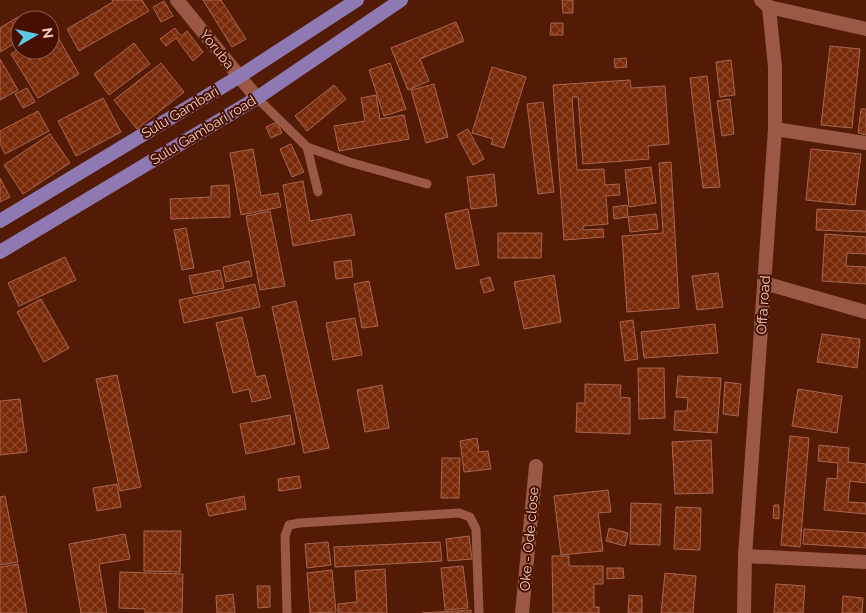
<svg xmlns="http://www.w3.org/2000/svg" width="866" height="613" font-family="Raleway,sans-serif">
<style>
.building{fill:url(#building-cross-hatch);stroke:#a76650}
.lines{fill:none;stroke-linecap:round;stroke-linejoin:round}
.service{stroke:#995944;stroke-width:9}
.minor{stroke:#995944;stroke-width:14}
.tertiary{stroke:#995944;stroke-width:14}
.primary{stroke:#8f79b2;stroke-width:14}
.labels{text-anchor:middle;stroke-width:4;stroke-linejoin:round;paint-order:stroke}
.street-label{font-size:14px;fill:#f2cec1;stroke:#470f00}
</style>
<defs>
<pattern id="building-cross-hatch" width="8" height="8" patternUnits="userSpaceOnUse" patternTransform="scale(1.25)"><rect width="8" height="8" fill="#792a09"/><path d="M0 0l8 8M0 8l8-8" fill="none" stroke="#8c482b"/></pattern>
</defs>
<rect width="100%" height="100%" fill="#531a05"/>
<path class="building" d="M112,0H142L149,11L79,51L67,29L113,2Z
M203,0H221L246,39L232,47Z
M562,0H573V13H563Z
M164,1L173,16L161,22L153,7Z
M18,17L20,40L0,52V28Z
M456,22L464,41L420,59L429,81L408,90L391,48Z
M551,23H563V35H550Z
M175,28L181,36L187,31L203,52L193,61L176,38L166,46L160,39Z
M53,29L79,74L38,98L11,54L20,48V50H50V31Z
M134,43L150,64L109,95L94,74Z
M830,46L860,49L852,128L821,125Z
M626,58L627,67L615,68L614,59Z
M0,59L18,90L0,100Z
M731,60L735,95L720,97L716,62Z
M161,63L184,92L137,129L114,100Z
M390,63L406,109L384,116L369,70Z
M492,67L526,77L504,148L491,144L493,139L472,133Z
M707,76L720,187L703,188L690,78Z
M630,80L631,88L665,86L669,144L648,146L649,159L583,164L578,97H572L577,170L604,169L605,185L619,184L620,195L606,196L608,224L583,226V230L603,229L604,237L564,240L553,85Z
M434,84L448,137L426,143L411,90Z
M334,85L346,99L307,131L295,116Z
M27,88L35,102L23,108L15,94Z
M376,95L380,119L404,115L409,139L339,151L334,126L365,121L361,98Z
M103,98L121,132L76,156L58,121Z
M730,99L734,134L722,136L717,101Z
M543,102L554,192L538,194L527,104Z
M861,109H866V135L858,133Z
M38,111L49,131L5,154L0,143V131Z
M277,122L282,133L271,138L266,127Z
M468,129L484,159L473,165L457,135Z
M50,134L70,163L23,194L4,165Z
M291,144L304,172L292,177L280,149Z
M253,149L261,196L278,193L281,207L241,215L230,153Z
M811,149L861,154L855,205L806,200Z
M671,162L679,308L627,312L622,236L663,233L659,163Z
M651,167L656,203L629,207L625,170Z
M494,174L497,206L471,209L467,177Z
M0,178L10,197L0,202Z
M303,181L310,221L351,214L355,235L293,246L283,185Z
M229,185L230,217L171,219L170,199L211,197V186Z
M627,205L628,217L656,214L658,229L630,232L628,217L614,219L613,207Z
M468,209L479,265L456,269L445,214Z
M817,209L866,211V232L816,230Z
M270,211L285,286L260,290L246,216Z
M186,228L194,268L182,270L174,230Z
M498,233H542L541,258H498Z
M825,234L866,237V254L847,253L846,266L866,267V284L822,281Z
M65,257L76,280L19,306L8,283Z
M351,260L353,277L336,279L334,262Z
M249,261L252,276L226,282L223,267Z
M220,270L224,288L193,294L189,276Z
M718,273L723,307L697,310L692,276Z
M554,275L561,322L524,329L514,282Z
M490,277L494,290L484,293L480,280Z
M369,281L378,326L362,328L354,284Z
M255,284L260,307L184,323L179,300Z
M41,299L69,348L44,362L17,312Z
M296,301L329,448L304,453L272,307Z
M242,317L256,377L265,375L271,398L252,402L249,389L233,393L216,323Z
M355,318L362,355L333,360L326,323Z
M633,320L638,359L625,361L620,322Z
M715,324L718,353L644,358L641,332Z
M822,334L860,339L857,368L817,362Z
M638,368H664L665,418L639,419Z
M117,375L141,487L120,491L96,379Z
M678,376L721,378L717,433L674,430L675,411H687L688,398L676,397Z
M725,382L741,384L738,416L723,414Z
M585,384L621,385L620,397L630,398V434L576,432L577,403H585Z
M382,385L389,428L365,432L357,390Z
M798,389L842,396L837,433L792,426Z
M20,399L27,452L0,455V401Z
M290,415L295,444L246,454L240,424Z
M790,436L809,438L800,547L781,545Z
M477,438L479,452L488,451L491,469L464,472L460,441Z
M711,440L713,493L675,494L672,442Z
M819,445L849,448L848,462L866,464V483L850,481L848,502L866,503V514L824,510L827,478L837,479L838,463L818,461Z
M442,458H460L459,498H441Z
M299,476L301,488L279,491L278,479Z
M117,484L121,507L97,511L93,488Z
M608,490L611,512L598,513L603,551L561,555L554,496Z
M5,496L18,562L0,565V497Z
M244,496L246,509L209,516L206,504Z
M631,503L661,504L660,545L630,544Z
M774,505H779V519L773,518Z
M676,507L701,508L700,550L674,549Z
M609,528L628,533L625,546L606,541Z
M804,529L866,533V548L803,544Z
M144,531H181L180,572L144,571Z
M125,534L130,559L99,564L107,613H81L69,544Z
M469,536L472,559L448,561L446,539Z
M328,542L331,565L307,568L305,544Z
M440,542L442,561L335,567L334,547Z
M552,556H569V566H603V584H594V607H599V613H553Z
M18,564L27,613H0V567Z
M463,566L468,608L445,610L441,568Z
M607,568H623L624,578L607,579Z
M385,569L387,613H338V604L357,602L355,571Z
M332,570L336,612L310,613L307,573Z
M120,572L183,574L182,613H145V609L119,608Z
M665,573L696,576L693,613H661Z
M776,584L805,586L803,613H774Z
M257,586H270V607L258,608Z
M233,594L235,613H217L216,596Z
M629,595L642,596V613H628Z
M843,596L863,598L862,613H842Z
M471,610V613H422Z"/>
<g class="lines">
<path class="service" d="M257,98L307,147L349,162L427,184
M307,147L318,192
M287,613L285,536L289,525L299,523L459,513L470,517L476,529L479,613"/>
<path class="minor" d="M177,0L257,98
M769,7L866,29
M775,129L866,143
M764,283L866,312
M745,556L866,562
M522,613L536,466"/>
<path class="tertiary" d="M744,613L745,556L775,129V67L769,7L761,0"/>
<path class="primary" d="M0,221L240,76L357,0
M0,252L257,98L401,0"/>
</g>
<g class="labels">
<g class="street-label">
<text transform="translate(217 49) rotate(51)" y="5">Yoruba</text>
<text transform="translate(180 112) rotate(-31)" y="5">Sulu Gambari</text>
<text transform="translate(203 130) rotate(-31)" y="5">Sulu Gambari road</text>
<text transform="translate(763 305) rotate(-86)" y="5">Offa road</text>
<text transform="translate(529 539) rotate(-85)" y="5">Oke - Ode close</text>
</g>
</g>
<g transform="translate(35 35) rotate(81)"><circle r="24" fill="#470f00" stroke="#8b5b4d"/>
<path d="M0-4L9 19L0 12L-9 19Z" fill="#5bc8e7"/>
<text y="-8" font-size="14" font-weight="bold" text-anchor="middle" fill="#f2cec1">N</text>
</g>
</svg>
